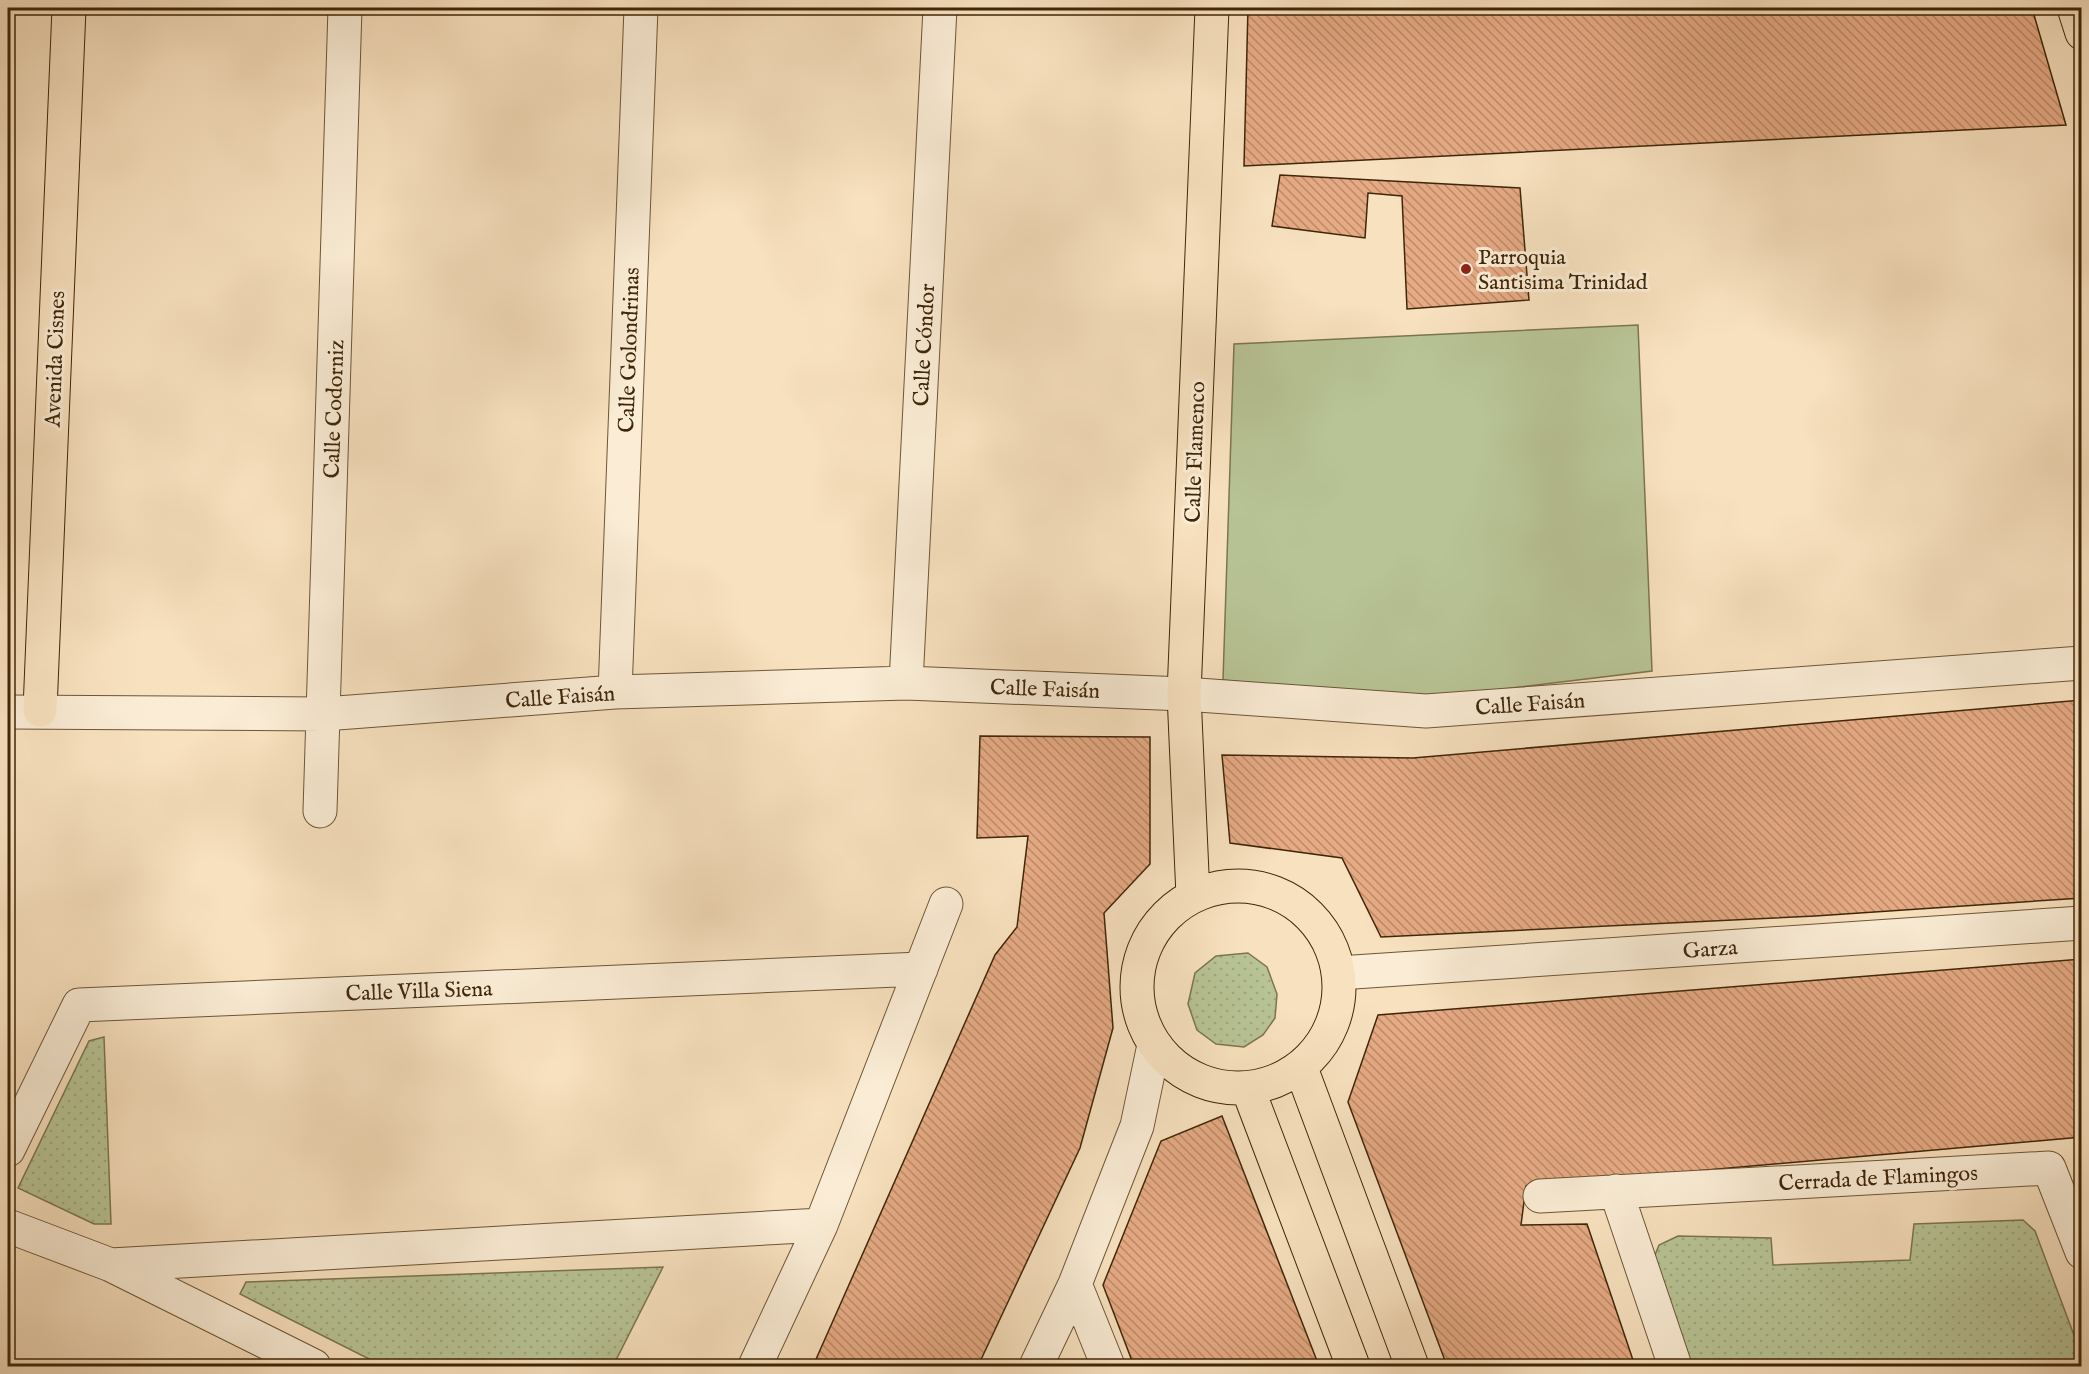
<svg xmlns="http://www.w3.org/2000/svg" width="2089" height="1374" font-family="'IM FELL English',serif">
<style>
.green{fill:#b8c496;stroke:#7c7550;stroke-width:1.5}
.park{fill:url(#park-dots);stroke:#7c7550;stroke-width:1.5}
.building{fill:url(#building-back-hatch);stroke:#3f2609;stroke-width:1.5}
.lines{fill:none;stroke-linecap:round;stroke-linejoin:round}
.minor-casing{stroke:#6d5536;stroke-width:35}
.major-casing{stroke:#3f2609;stroke-width:35}
.minor{stroke:#faecd5;stroke-width:33}
.major{stroke:#f8e1bf;stroke-width:33}
.poi-dot{fill:#8f2418;stroke:#faecd5;stroke-width:2}
.labels{text-anchor:middle;stroke-width:6;stroke-linejoin:round;paint-order:stroke}
.poi-label{font-size:22px;fill:#3f2609;stroke:#faecd5;text-anchor:start}
.street-label{font-size:22px;fill:#3f2609;stroke:#faecd5}
</style>
<defs>
<pattern id="park-dots" width="8" height="8" patternUnits="userSpaceOnUse" patternTransform="scale(1.5)"><rect width="8" height="8" fill="#b8c496"/><path d="M2 2h.1M6 6h.1" fill="none" stroke="#9fa880" stroke-width="1.8" stroke-linecap="round"/></pattern>
<pattern id="building-back-hatch" width="6" height="6" patternUnits="userSpaceOnUse" patternTransform="scale(1.5)"><rect width="6" height="6" fill="#e6aa84"/><path d="M-1 5l2 2M0 0l6 6M5-1l2 2" fill="none" stroke="#bc8a6a"/></pattern>
</defs>
<rect width="100%" height="100%" fill="#f8e1bf"/>
<filter id="stains"><feTurbulence type="fractalNoise" baseFrequency=".00333" numOctaves="4"/><feColorMatrix values="0 0 0 0 .2 0 0 0 0 .09 0 0 0 0 .02 0 0 0 .5 -.17"/></filter>
<radialGradient id="worn" r=".72"><stop offset=".6" stop-color="#630" stop-opacity="0"/><stop offset="1" stop-color="#630" stop-opacity=".3"/></radialGradient>
<path class="green" d="M1638,325L1652,671L1421,699L1223,680L1234,344Z"/>
<path class="park" d="M1248,953L1267,967L1277,994L1275,1018L1263,1035L1244,1047L1216,1044L1197,1030L1188,1004L1195,973L1216,956Z
M104,1037L111,1224H94L18,1188L89,1041Z
M2023,1220L2035,1231L2081,1354V1366H1691L1651,1265L1659,1245L1678,1236L1771,1238L1773,1265L1910,1260L1914,1224Z
M663,1267L613,1366H383L240,1294L246,1282Z"/>
<path class="building" d="M1248,8H2032L2066,125L1244,166Z
M1280,175L1520,188L1529,300L1407,309L1402,196L1368,193L1365,238L1272,226Z
M2082,700V898L1815,916L1381,937L1342,858L1230,843L1222,755L1413,758Z
M980,736L1150,737V864L1104,913L1113,1028L1080,1148L978,1366H813L995,955L1017,927L1028,836L977,838Z
M2082,959V1137L1526,1186L1521,1225L1587,1224L1635,1366H1447L1348,1102L1378,1015Z
M1222,1116L1319,1366H1134L1103,1285L1161,1141Z"/>
<g class="lines">
<defs>
<path id="minor" d="M906,683L940,8
M615,692L641,8
M8,712L324,714L615,692L906,683L1184,694L1426,711L2082,663
M320,811L345,8
M1339,973L2082,923
M8,1150L79,1005L921,969
M1616,1191L1675,1366
M1540,1196L2049,1168L2082,1252
M8,1226L111,1265L314,1366
M111,1265L821,1225
M1075,1284L1108,1366
M755,1366L821,1225L946,904
M1036,1366L1075,1284L1137,1126L1154,1045"/>
<path id="major" d="M2074,8L2082,33
M40,710L69,8
M1137 987a101 101 0 1 1 202 0a101 101 0 1 1-202 0Z
M1193,896L1184,694L1212,8
M1301,1068L1412,1366
M1248,1089L1353,1366"/>
</defs>
<use href="#minor" class="minor-casing"/>
<use href="#major" class="major-casing"/>
<use href="#minor" class="minor"/>
<use href="#major" class="major"/>
</g>
<circle class="poi-dot" cx="1466" cy="269" r="6"/>
<g class="labels">
<g class="poi-label">
<text x="1478" y="264">Parroquia<tspan x="1478" dy="25">Santisima Trinidad</tspan></text>
</g>
<g class="street-label">
<text transform="translate(923 345) rotate(-87)" y="8">Calle Cóndor</text>
<text transform="translate(628 350) rotate(-88)" y="8">Calle Golondrinas</text>
<text transform="translate(54 359) rotate(-88)" y="8">Avenida Cisnes</text>
<text transform="translate(333 409) rotate(-88)" y="8">Calle Codorniz</text>
<text transform="translate(1194 452) rotate(-88)" y="8">Calle Flamenco</text>
<text transform="translate(1045 688) rotate(2)" y="8">Calle Faisán</text>
<text transform="translate(560 696) rotate(-4)" y="8">Calle Faisán</text>
<text transform="translate(1530 703) rotate(-4)" y="8">Calle Faisán</text>
<text transform="translate(1710 948) rotate(-4)" y="8">Garza</text>
<text transform="translate(419 990) rotate(-2)" y="8">Calle Villa Siena</text>
<text transform="translate(1878 1177) rotate(-3)" y="8">Cerrada de Flamingos</text>
</g>
</g>
<rect width="2089" height="1374" fill="none" stroke="#f8e1bf" stroke-width="30"/>
<rect x="9" y="9" width="2071" height="1356" fill="none" stroke="#3f2609" stroke-width="3"/>
<rect x="15" y="15" width="2059" height="1344" fill="none" stroke="#3f2609" stroke-width="1.5"/>
<rect width="100%" height="100%" filter="url(#stains)"/>
<rect width="100%" height="100%" fill="url(#worn)"/>
</svg>
